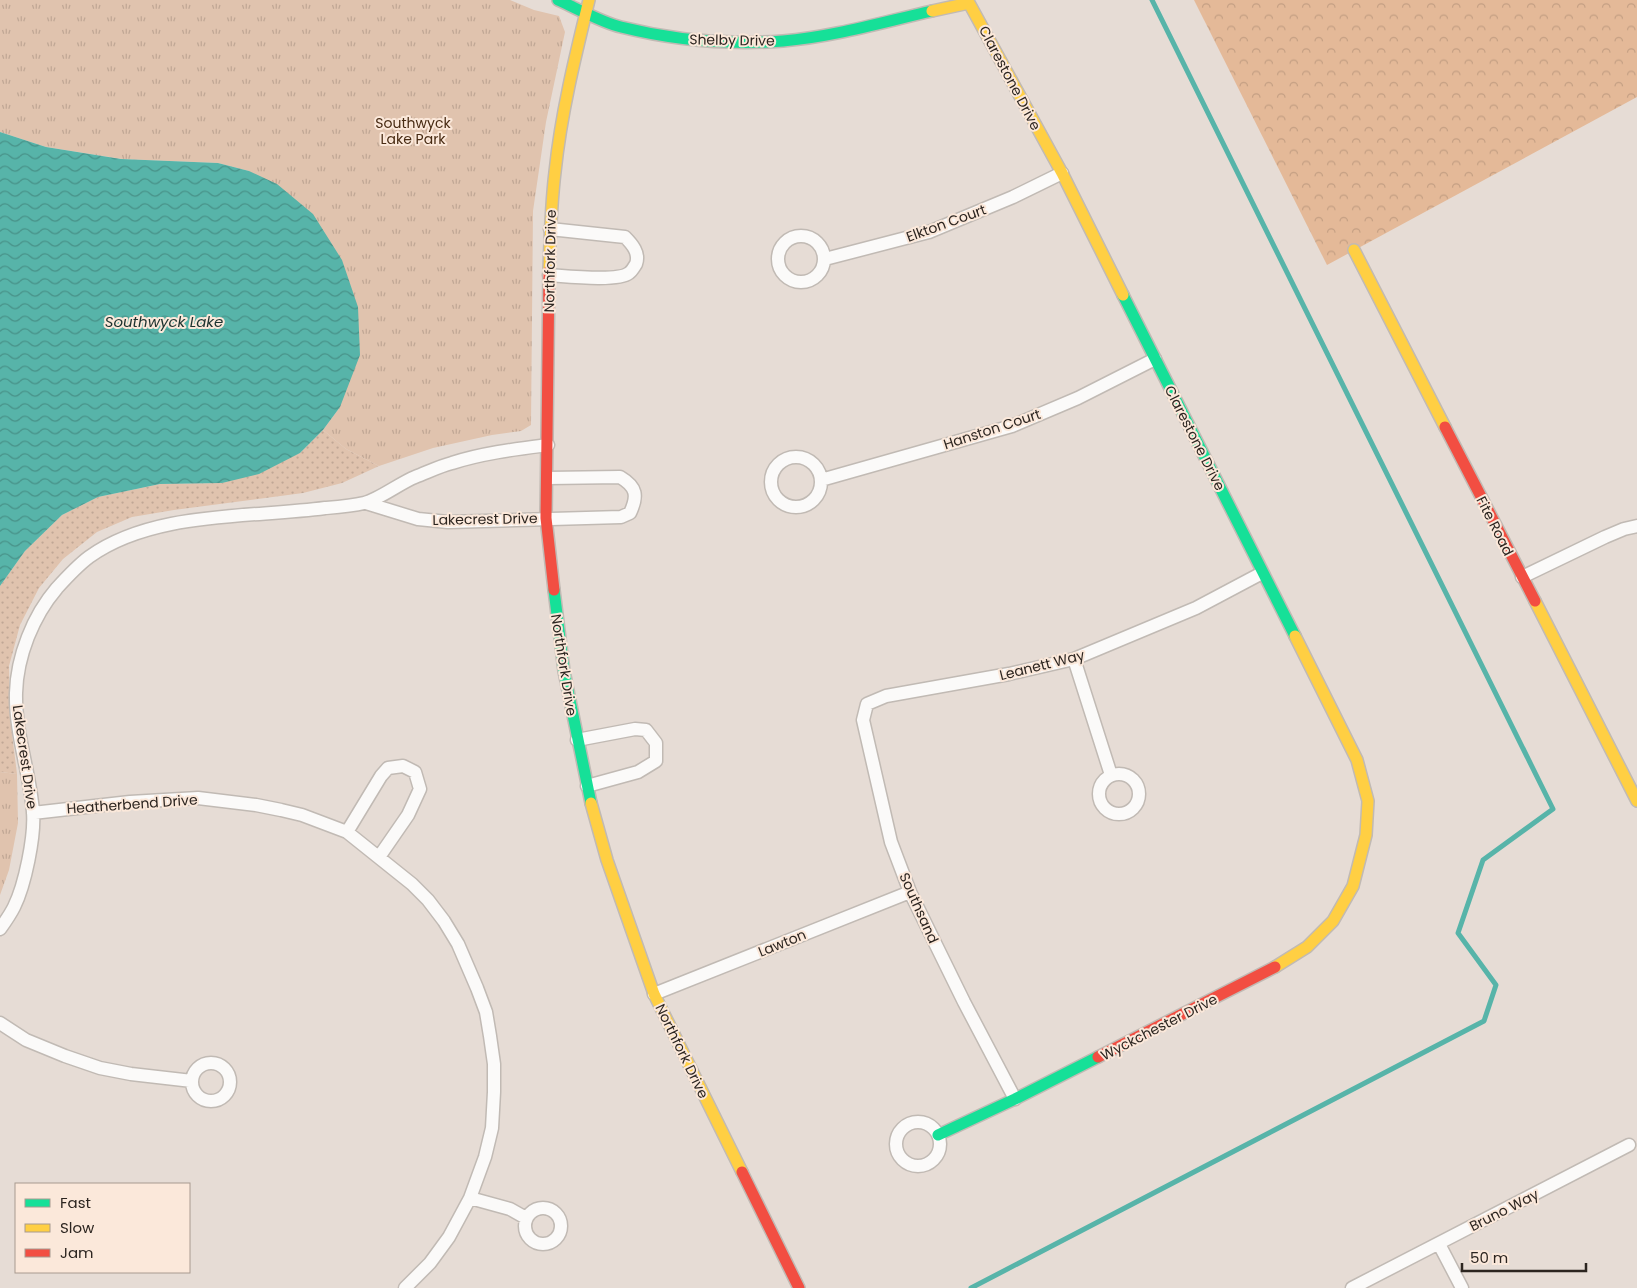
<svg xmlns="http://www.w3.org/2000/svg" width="1637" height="1288" font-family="Poppins,sans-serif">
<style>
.grass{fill:url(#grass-dots)}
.forest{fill:url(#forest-crowns)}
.park{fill:url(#park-tufts)}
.water{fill:url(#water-waves)}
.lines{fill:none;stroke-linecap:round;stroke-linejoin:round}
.stream{stroke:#57b4a9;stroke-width:5}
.street-casing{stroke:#c1bab4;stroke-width:15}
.fast-casing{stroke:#c1bab4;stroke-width:14}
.slow-casing{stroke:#c1bab4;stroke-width:14}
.jam-casing{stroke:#c1bab4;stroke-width:14}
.street{stroke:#fbfaf9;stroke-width:12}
.fast{stroke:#16e098;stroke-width:11}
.slow{stroke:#ffcf43;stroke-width:11}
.jam{stroke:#f24e42;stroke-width:11}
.labels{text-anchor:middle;stroke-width:4;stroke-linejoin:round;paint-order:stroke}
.street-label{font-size:14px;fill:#2c2520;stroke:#fbe8da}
.park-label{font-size:14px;fill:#482b13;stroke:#fbe8da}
.water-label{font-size:15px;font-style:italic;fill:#1d322f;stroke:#fbe8da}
</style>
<defs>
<pattern id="grass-dots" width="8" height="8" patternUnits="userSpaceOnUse" patternTransform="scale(1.25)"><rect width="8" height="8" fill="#e0c3ae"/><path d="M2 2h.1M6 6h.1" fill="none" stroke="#c0a795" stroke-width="1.8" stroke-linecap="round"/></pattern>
<pattern id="forest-crowns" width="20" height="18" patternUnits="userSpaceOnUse" patternTransform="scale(1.25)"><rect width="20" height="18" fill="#e4b998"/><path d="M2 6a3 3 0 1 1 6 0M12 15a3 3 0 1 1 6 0" fill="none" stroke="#c49f83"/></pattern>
<pattern id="park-tufts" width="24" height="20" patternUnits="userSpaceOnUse" patternTransform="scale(1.25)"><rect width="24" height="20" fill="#e0c3ae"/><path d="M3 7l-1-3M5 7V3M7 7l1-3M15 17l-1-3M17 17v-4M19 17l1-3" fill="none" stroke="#c0a795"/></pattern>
<pattern id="water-waves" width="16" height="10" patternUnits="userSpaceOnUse" patternTransform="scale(1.25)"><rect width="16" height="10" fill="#57b4a9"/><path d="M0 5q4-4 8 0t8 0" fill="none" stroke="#489289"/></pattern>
</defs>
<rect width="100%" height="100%" fill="#e6dcd5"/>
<path class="grass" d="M323,430L346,449L379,466L342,483L303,493L174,510L132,517L97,532L63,559L39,588L20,625L9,666L10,718L17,774L0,772V586L25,551L62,515L98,497L160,484L222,483L300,453Z"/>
<path class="forest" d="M1194,0H1637V97L1327,265Z"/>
<path class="park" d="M0,0H510L534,10L559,16L565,32L546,122L533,211L531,425L521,431L492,435L433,448L379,466L346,449L323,430L340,407L249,171L218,163L122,159L46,147L0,132Z
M0,772L17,774L18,823L9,870L0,895Z"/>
<path class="water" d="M0,132L46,147L121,159L218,163L249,171L277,184L313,214L342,260L358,307L360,355L340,407L323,430L300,453L259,474L222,483L160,484L98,497L62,515L25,551L0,586Z"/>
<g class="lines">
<path class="stream" d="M971,1288L1484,1021L1496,985L1458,933L1483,860L1553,809L1152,0"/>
<defs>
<path id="street" d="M778 259a23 23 0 1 1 46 0a23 23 0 1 1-46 0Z
M825,259L929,232L1013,197L1062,173
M549,275C565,276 618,282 629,273C632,271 634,267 636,264C640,253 632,244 625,237L550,229
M771 482a25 25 0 1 1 50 0a25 25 0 1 1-50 0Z
M821,480L1012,426L1078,398L1155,359
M366,503L418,519L448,522L621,517L630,513C638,496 637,487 620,477L548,478
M1522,577L1605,537L1624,529L1637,526
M1074,659L1111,775
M577,740L635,729L646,730L656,743V761L638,772L587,786
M1099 794a20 20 0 1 1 40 0a20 20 0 1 1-40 0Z
M33,813L130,802L198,798L256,805L281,810L302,815L347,832L412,884L428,900L444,921L458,944L477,988L486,1012L490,1036L494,1064V1092L492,1128L485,1157L470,1198L449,1237L430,1263L405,1288
M347,832L381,776L388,768L403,766L415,772L420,789L408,815L379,857
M0,929C5,922 10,915 14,907C25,885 35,836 33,812C30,772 15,734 16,693C17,656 33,616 57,588C67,577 77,566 89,557C153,511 249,518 325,508C338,507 352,506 364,503C378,500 400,483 415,477C428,472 440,466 452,463C483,453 517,449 548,445
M654,994L910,892
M0,1023L26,1040L65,1056L100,1068L131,1074L192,1081
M192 1082a19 19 0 1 1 38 0a19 19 0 1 1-38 0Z
M1015,1099L964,1002L910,892L891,842L863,720L867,704L886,696L1009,674L1074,659L1196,608L1262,573
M896 1144a22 22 0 1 1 44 0a22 22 0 1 1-44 0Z
M470,1198L510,1209L526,1218
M525 1226a18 18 0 1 1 36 0a18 18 0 1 1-36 0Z
M1439,1244L1462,1288
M1352,1288L1629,1145"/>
<path id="fast" d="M558,0C576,8 603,23 621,27C673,40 729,45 783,41C833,37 883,22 932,11
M1123,295L1295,636
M554,590L564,671L591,803
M938,1135L1015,1099L1098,1057"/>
<path id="slow" d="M932,11L969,3L1062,173L1123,295
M1354,250L1445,427
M549,271C550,238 551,205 555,172C561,114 575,57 589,0
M1535,601L1637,801
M591,803L607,860L654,994L742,1172
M1275,967L1307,947L1333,921L1353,886L1366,835L1368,801L1357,760L1295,636"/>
<path id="jam" d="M549,271L546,518L554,590
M1445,427L1535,601
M1098,1057L1275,967
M742,1172L799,1288"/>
</defs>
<use href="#street" class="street-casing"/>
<use href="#fast" class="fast-casing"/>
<use href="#slow" class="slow-casing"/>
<use href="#jam" class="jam-casing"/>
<use href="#street" class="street"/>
<use href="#fast" class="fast"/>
<use href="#slow" class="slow"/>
<use href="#jam" class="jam"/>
</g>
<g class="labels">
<g class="street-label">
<text transform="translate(732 40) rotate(1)" y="5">Shelby Drive</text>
<text transform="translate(1010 78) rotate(62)" y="5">Clarestone Drive</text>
<text transform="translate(946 223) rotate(-20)" y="5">Elkton Court</text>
<text transform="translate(550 261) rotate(-89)" y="5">Northfork Drive</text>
<text transform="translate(992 429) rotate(-18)" y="5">Hanston Court</text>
<text transform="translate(1195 438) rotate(63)" y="5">Clarestone Drive</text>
<text transform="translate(485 519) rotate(-1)" y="5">Lakecrest Drive</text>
<text transform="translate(1495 526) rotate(63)" y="5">Fite Road</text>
<text transform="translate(564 665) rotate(81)" y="5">Northfork Drive</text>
<text transform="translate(1042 665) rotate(-14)" y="5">Leanett Way</text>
<text transform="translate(25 757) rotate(82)" y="5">Lakecrest Drive</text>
<text transform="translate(132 804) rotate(-4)" y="5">Heatherbend Drive</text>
<text transform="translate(919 908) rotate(66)" y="5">Southsand</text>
<text transform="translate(782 943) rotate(-22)" y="5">Lawton</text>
<text transform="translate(1159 1027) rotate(-27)" y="5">Wyckchester Drive</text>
<text transform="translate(682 1051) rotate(64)" y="5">Northfork Drive</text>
<text transform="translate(1504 1210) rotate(-27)" y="5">Bruno Way</text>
</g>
<g class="park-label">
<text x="413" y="128">Southwyck<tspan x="413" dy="16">Lake Park</tspan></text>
</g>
<g class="water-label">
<text x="164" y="327">Southwyck Lake</text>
</g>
</g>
<rect x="15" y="1183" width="175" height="90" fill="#fbe8da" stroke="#a89a90"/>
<rect x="25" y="1199" width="25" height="8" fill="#16e098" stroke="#a89a90"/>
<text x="60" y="1208" font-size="15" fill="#2c2520">Fast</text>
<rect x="25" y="1224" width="25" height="8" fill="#ffcf43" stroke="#a89a90"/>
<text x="60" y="1233" font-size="15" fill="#2c2520">Slow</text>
<rect x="25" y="1249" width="25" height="8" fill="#f24e42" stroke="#a89a90"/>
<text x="60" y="1258" font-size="15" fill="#2c2520">Jam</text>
<path d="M1462 1263v8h124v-8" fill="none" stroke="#2c2520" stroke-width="2.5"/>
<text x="1470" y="1263" font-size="15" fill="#2c2520" stroke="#fbe8da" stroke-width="4" paint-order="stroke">50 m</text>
</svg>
